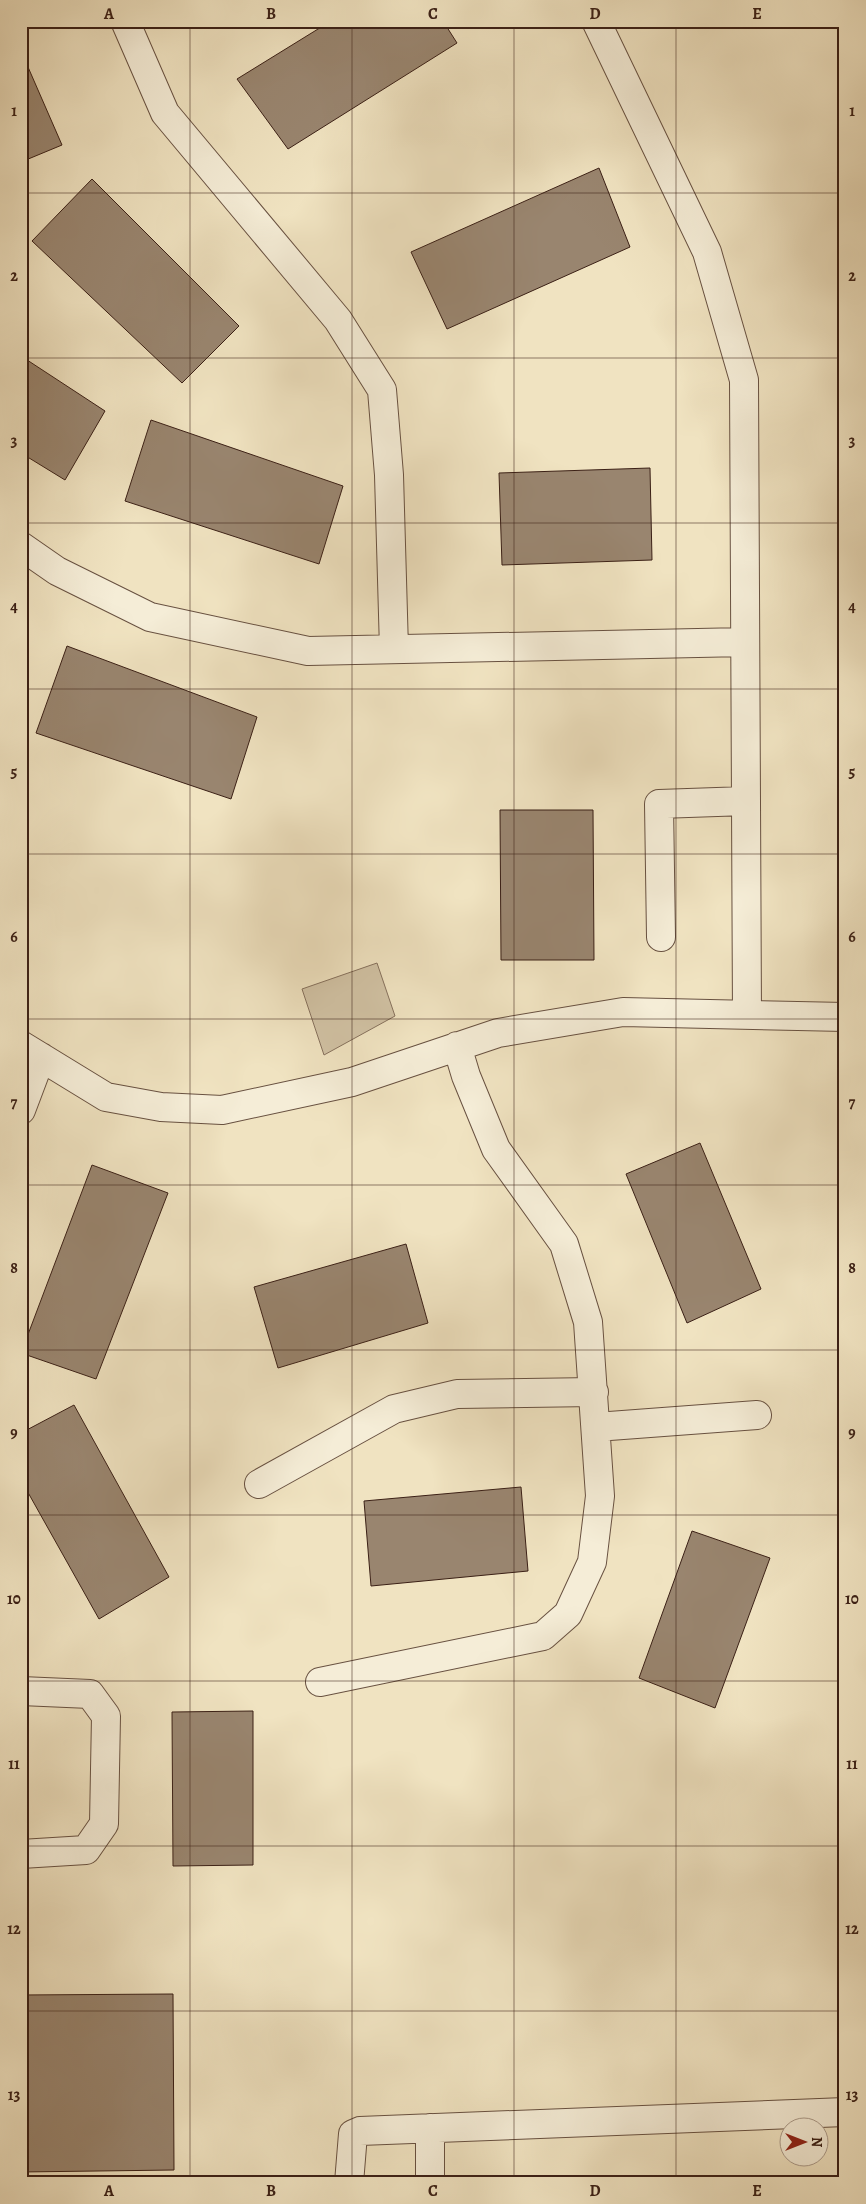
<svg xmlns="http://www.w3.org/2000/svg" width="866" height="2204" font-family="Alegreya,serif">
<style>
.green{fill:#d1c2a4;stroke:#86715d}
.building{fill:#99856f;stroke:#3b2016}
.lines{fill:none;stroke-linecap:round;stroke-linejoin:round}
.minor-casing{stroke:#685141;stroke-width:30}
.minor{stroke:#f5edd7;stroke-width:28}
.grid{fill:none;stroke:#3b2016;stroke-width:1;stroke-opacity:0.55}
.neatline{fill:none;stroke:#3b2016;stroke-width:2}
.grid-label{font-size:16px;text-anchor:middle;font-weight:bold;fill:#3b2016}
</style>
<rect width="100%" height="100%" fill="#f0e3c1"/>
<filter id="stains"><feTurbulence type="fractalNoise" baseFrequency=".004" numOctaves="4"/><feColorMatrix values="0 0 0 0 .2 0 0 0 0 .09 0 0 0 0 .02 0 0 0 .5 -.17"/></filter>
<radialGradient id="worn" r=".72"><stop offset=".6" stop-color="#630" stop-opacity="0"/><stop offset="1" stop-color="#630" stop-opacity=".3"/></radialGradient>
<path class="green" d="M377,963L395,1016L324,1055L302,989Z"/>
<path class="building" d="M331,21H443L457,43L288,149L237,79Z
M21,51L62,145L21,162Z
M599,168L630,247L447,329L411,252Z
M92,179L239,326L182,383L32,241Z
M21,356L105,411L65,480L21,453Z
M151,420L343,486L319,564L125,501Z
M650,468L652,560L502,565L499,473Z
M67,646L257,717L231,799L36,733Z
M500,810H593L594,960H501Z
M700,1143L761,1289L687,1323L626,1174Z
M92,1165L168,1193L96,1379L21,1353Z
M406,1244L428,1323L278,1368L254,1287Z
M844,1366H845V1628H842Z
M74,1405L169,1577L99,1619L21,1480V1433Z
M521,1487L528,1571L371,1586L364,1501Z
M692,1531L770,1558L715,1708L639,1678Z
M253,1711V1865L173,1866L172,1712Z
M173,1994L174,2170L21,2172V1995Z"/>
<g class="lines">
<defs>
<path id="minor" d="M125,21L165,113L338,320L382,390L389,475L394,649
M596,21L707,252L744,380L747,1015
M21,546L57,571L150,617L308,651L745,642
M661,937L659,804L746,801
M21,1045L106,1097L161,1107L222,1110L352,1082L498,1033L623,1012L845,1017
M21,1110L41,1057
M596,1427L757,1415
M259,1484L394,1409L457,1394L594,1392
M320,1682L543,1636L568,1614L592,1562L600,1496L588,1322L564,1244L496,1149L466,1076L457,1046
M21,1691L90,1694L106,1716L104,1824L86,1850L21,1854
M349,2183L353,2134L360,2131L845,2112
M430,2183V2128"/>
</defs>
<use href="#minor" class="minor-casing"/>
<use href="#minor" class="minor"/>
</g>
<path class="grid" d="M190,21V2183M352,21V2183M514,21V2183M676,21V2183M21,193H845M21,358H845M21,523H845M21,689H845M21,854H845M21,1019H845M21,1185H845M21,1350H845M21,1515H845M21,1681H845M21,1846H845M21,2011H845"/>
<rect width="866" height="2204" fill="none" stroke="#f0e3c1" stroke-width="55"/>
<g transform="translate(804 2142) rotate(90)"><circle r="24" fill="#f5edd7" stroke="#ab9b8a"/>
<path d="M0-4L9 19L0 12L-9 19Z" fill="#8f2418"/>
<text y="-8" font-size="14" font-weight="bold" text-anchor="middle" fill="#3b2016">N</text>
</g>
<rect x="28" y="28" width="810" height="2148" class="neatline"/>
<g class="grid-label">
<text x="109" y="19">A</text>
<text x="271" y="19">B</text>
<text x="433" y="19">C</text>
<text x="595" y="19">D</text>
<text x="757" y="19">E</text>
<text x="14" y="116">1</text>
<text x="852" y="116">1</text>
<text x="14" y="281">2</text>
<text x="852" y="281">2</text>
<text x="14" y="446">3</text>
<text x="852" y="446">3</text>
<text x="14" y="612">4</text>
<text x="852" y="612">4</text>
<text x="14" y="777">5</text>
<text x="852" y="777">5</text>
<text x="14" y="942">6</text>
<text x="852" y="942">6</text>
<text x="14" y="1108">7</text>
<text x="852" y="1108">7</text>
<text x="14" y="1273">8</text>
<text x="852" y="1273">8</text>
<text x="14" y="1438">9</text>
<text x="852" y="1438">9</text>
<text x="14" y="1604">10</text>
<text x="852" y="1604">10</text>
<text x="14" y="1769">11</text>
<text x="852" y="1769">11</text>
<text x="14" y="1934">12</text>
<text x="852" y="1934">12</text>
<text x="14" y="2100">13</text>
<text x="852" y="2100">13</text>
<text x="109" y="2196">A</text>
<text x="271" y="2196">B</text>
<text x="433" y="2196">C</text>
<text x="595" y="2196">D</text>
<text x="757" y="2196">E</text>
</g>
<rect width="100%" height="100%" filter="url(#stains)"/>
<rect width="100%" height="100%" fill="url(#worn)"/>
</svg>
